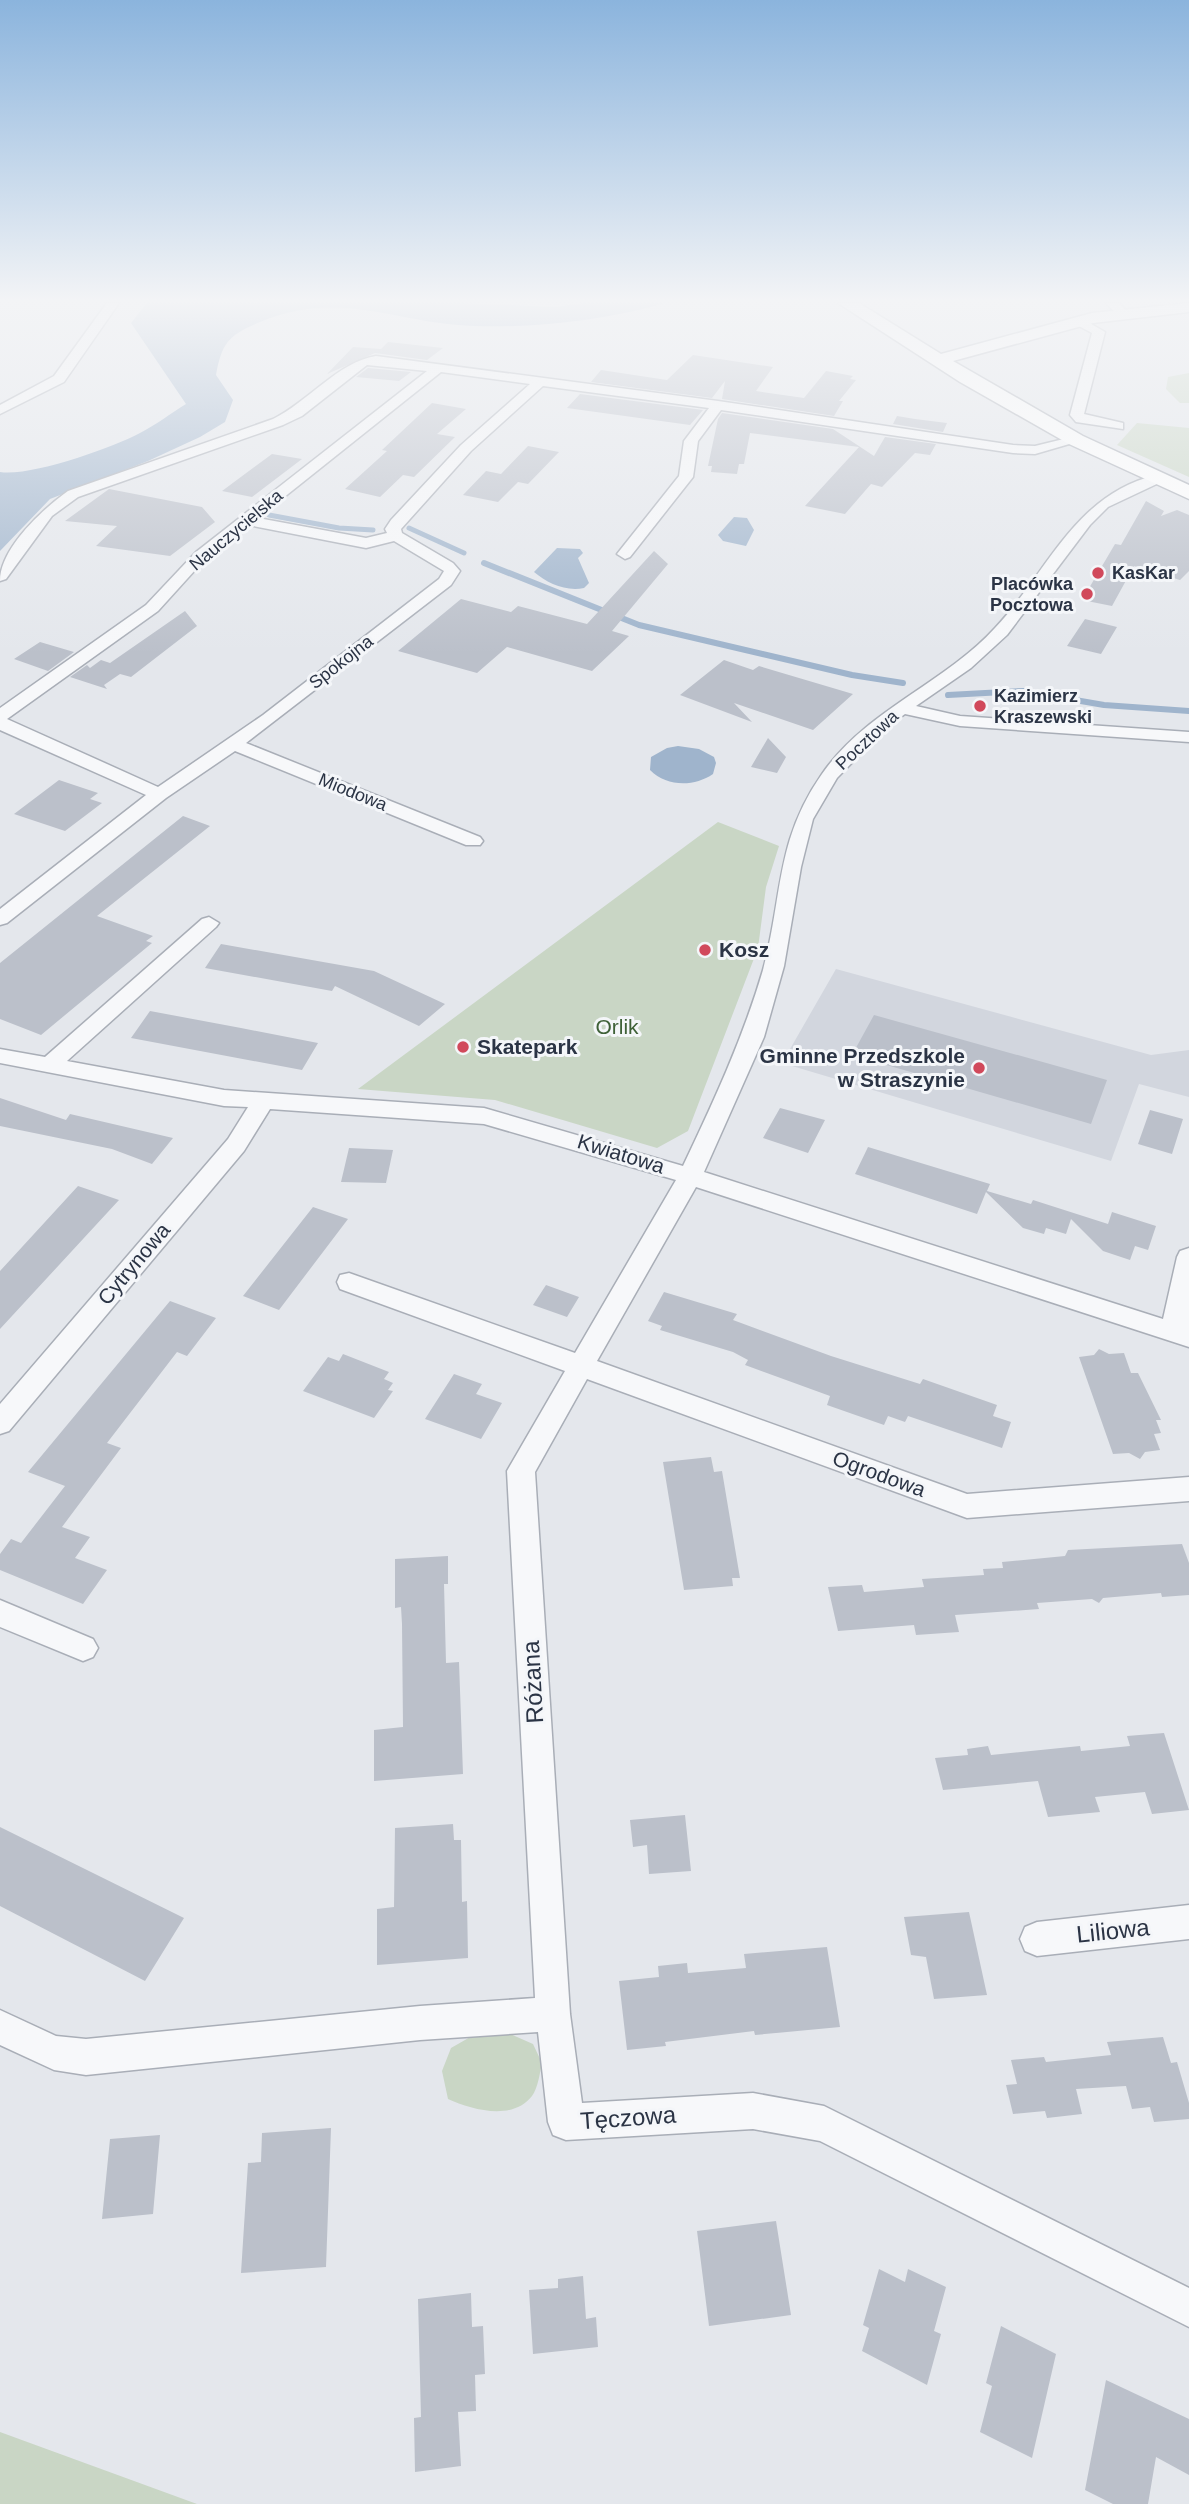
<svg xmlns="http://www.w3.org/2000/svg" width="1189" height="2504" font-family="Helvetica,sans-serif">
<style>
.built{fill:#d2d6de}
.green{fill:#c9d6c5}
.water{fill:#9fb4cc}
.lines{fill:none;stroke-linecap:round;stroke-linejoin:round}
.stream-far1{stroke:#9fb4cc;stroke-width:5}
.stream{stroke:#9fb4cc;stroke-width:6}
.building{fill:#bbc0ca}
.street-casing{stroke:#a9aeb7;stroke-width:3}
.secondary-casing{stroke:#a9aeb7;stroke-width:3}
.street{fill:#f7f8fa;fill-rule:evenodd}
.secondary{fill:#fff;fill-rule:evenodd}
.poi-dot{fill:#d1495b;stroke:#f4f6f9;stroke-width:2.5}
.labels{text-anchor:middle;stroke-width:6;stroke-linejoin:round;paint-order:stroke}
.far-street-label{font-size:18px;fill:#2b3445;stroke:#f4f6f9}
.far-poi-label{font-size:18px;font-weight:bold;fill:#2b3445;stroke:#f4f6f9;text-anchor:start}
.poi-label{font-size:21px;font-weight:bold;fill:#2b3445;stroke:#f4f6f9;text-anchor:start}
.park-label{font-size:21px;fill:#3f6138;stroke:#f4f6f9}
.street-label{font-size:21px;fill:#2b3445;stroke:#f4f6f9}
.near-street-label{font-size:24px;fill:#2b3445;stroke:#f4f6f9}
</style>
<rect width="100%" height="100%" fill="#e4e7ec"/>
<path class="built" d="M836,969L1151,1055L1189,1050V1097L1139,1084L1111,1161L782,1063Z"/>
<path class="green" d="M1189,373V403H1180L1166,389L1168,377Z
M1137,423L1189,428V477L1117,445Z
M718,822L779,846L766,887L758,948L688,1131L657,1148L495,1100L358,1089Z
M508,2033L533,2044L542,2063C540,2072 538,2088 532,2096C513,2121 472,2110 448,2099L442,2071L451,2048L472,2036Z
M0,2432L197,2504H0Z"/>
<path class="water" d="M147,303H460L556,307L584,303H666C604,320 539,328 475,326C396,324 341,288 260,322C229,335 222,342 216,375L233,400L225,422L200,437L148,461L50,499L0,551V472C30,477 112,448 140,433C156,425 171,413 186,404L131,323Z
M734,517L747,518L754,530L746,546L723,541L718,535Z
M557,548L580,549L583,553L578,558L589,583L584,588C566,592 547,583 534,572Z
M678,746L699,749L714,757L716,763L713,774C694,787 667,787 650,770L651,757L667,748Z"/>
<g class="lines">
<path class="stream-far1" d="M269,515L339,528L373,530
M409,528L464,553"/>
<path class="stream" d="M484,563L639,625L852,675L903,683
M948,695L1023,691L1104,705L1189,711"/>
</g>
<path class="building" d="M388,342L443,348L427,360L375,353L327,374L353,347L381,349Z
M693,355L773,367L756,391L804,398L826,371L853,376L850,379L856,380L839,401H843L834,416L722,399L725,381L712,398L591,382L601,370L667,380Z
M368,368L411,372L399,381L356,377Z
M580,394L703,410L690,425L567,408Z
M432,403L466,409L437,434L455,437L414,477L403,475L380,497L345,489L387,451L382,450Z
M722,413L833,429L874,456L885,437L936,444L930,455L915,453L882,487L871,484L845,514L805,506L859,447L750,433L744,464H739L737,474L711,472L712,466H708L718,419Z
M897,416L915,419L947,423L943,432L893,424Z
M528,446L559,452L528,484L518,482L498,502L463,495L486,471L501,474Z
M272,454L302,459L252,497L222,491Z
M109,489L202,507L215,522L170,556L96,546L117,526L65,521Z
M1146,501L1164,511L1161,516L1177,510L1189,515V571L1180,580L1134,566L1112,606L1082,600L1115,544L1121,545Z
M654,551L668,564L612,631L629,636L592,671L507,647L477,673L398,651L461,599L511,612L518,606L587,624Z
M185,611L197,626L131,677L120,674L104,685L107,689L70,677L87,665L90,668L101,660L110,663Z
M1085,619L1117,627L1101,654L1067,646Z
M40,642L74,652L48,671L14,659Z
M724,660L753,670L759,666L853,694L813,730L734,703L752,722L680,695Z
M768,738L786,757L777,773L751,767Z
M59,780L98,793L90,799L102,803L65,831L14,814Z
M183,816L210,826L97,916L153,936L146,941L152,943L41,1035L0,1019V963Z
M221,944L374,971L445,1004L419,1026L335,986L332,991L205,968Z
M150,1011L241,1028L318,1043L302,1070L131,1038Z
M874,1015L1107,1080L1091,1124L852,1055Z
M0,1098L66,1120L70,1114L173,1138L152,1164L112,1149L0,1126Z
M780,1108L825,1120L808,1153L763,1138Z
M1150,1110L1183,1119L1172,1154L1138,1144Z
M868,1147L990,1184L987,1191L1031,1204L1033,1200L1108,1224L1112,1212L1156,1226L1148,1250L1135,1246L1130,1260L1103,1251L1071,1219L1066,1234L1046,1228L1044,1234L1023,1228L986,1192L977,1214L855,1174Z
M349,1148L393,1150L386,1183L341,1182Z
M78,1186L119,1200L0,1329V1271Z
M313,1207L348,1219L279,1310L243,1296Z
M546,1285L579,1297L567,1317L533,1305Z
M664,1292L737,1314L733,1320L831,1356L920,1384L923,1379L997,1405L993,1416L1011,1422L1002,1448L908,1416L905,1422L888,1416L884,1425L827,1405L830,1396L745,1365L748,1360L733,1352L660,1330L662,1326L648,1321Z
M170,1301L216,1318L187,1356L177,1352L107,1443L121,1448L62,1527L90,1537L75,1558L107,1570L83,1604L0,1570V1554L11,1539L21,1543L65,1486L28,1472Z
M1099,1349L1109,1354L1124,1353L1131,1373H1138L1161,1420H1156L1161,1433L1154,1434L1160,1450L1145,1452L1140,1459L1129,1453L1113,1454L1079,1357L1094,1355Z
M343,1354L389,1372L384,1379L393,1383L388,1390L393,1391L374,1418L303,1391L328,1357L339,1361Z
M454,1374L482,1384L476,1394L502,1403L481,1439L425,1419Z
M711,1457L714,1472L722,1471L740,1578H732L733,1586L684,1590L663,1462Z
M1182,1544L1189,1563V1595L1162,1597L1161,1593L1103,1598L1099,1603L1092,1599L1037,1603L1039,1609L955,1615L959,1632L916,1635L914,1625L838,1631L828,1587L862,1585L864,1592L924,1587L922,1579L984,1575L983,1569L1003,1568L1002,1562L1065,1556L1068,1550Z
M448,1556V1584H444L446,1663L459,1662L463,1774L374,1781V1730L403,1727L402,1624L401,1607L395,1608V1559Z
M1164,1733L1189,1810L1152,1814L1145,1792L1095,1797L1100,1812L1048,1817L1038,1781L943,1790L935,1758L968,1755L967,1749L988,1746L991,1755L1080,1746L1081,1751L1130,1746L1127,1736Z
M685,1815L691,1871L649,1874L647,1845L633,1847L630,1820Z
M453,1824L454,1840H461L462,1902L467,1901L468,1958L377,1965V1909L394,1907L395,1828Z
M0,1827L184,1918L145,1981L0,1906Z
M969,1912L987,1995L934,1999L926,1957L911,1955L904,1917Z
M827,1947L840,2027L755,2035L754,2031L665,2042L666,2046L627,2050L619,1981L659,1977L658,1966L687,1963L688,1973L746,1968L744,1954Z
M1163,2037L1171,2063L1177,2062L1189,2103V2119L1154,2122L1150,2107L1132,2109L1126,2086L1076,2089L1082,2114L1047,2118L1045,2111L1013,2114L1006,2085L1017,2084L1011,2060L1044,2057L1046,2062L1111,2055L1107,2042Z
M331,2128L326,2267L241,2273L248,2163L261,2162L262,2133Z
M160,2135L153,2214L102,2219L110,2139Z
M776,2221L791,2315L709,2326L697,2231Z
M879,2269L905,2282L908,2269L946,2287L934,2331L941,2334L927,2385L862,2351L869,2328L863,2325Z
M583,2276L586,2319L596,2317L598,2347L533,2354L529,2290L558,2288V2279Z
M471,2293L472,2327L483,2326L485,2374L475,2375L476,2411L458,2412L461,2466L415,2472L414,2418L421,2417L418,2299Z
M1001,2326L1056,2354L1032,2458L980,2432L992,2386L986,2383Z
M1106,2380L1189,2419V2475L1156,2457L1148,2504H1113L1085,2490Z"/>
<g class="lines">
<defs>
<path id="street" d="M107,303H119L64,382L0,414V405L54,376Z
M1106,303H1119L1128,313L1118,316Z
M1079,317L1105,332L1084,414L1123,423V429L1076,422L1070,415L1092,333L1075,324L1073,321Z
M376,356L718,401L1013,445L1035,446L1076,436L1083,440L1035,454L1013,453L721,410L698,441L693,477L630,557L625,559L617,554L679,476L684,441L709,408L543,386L471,451L401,529L402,533L453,563L460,571L451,585L246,743L480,837L483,841L480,845H466L235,751L166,798L7,923L0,925V909L146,795L0,730V708L146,605L196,552L427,371L367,365L302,416L283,425L78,497L52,516L6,579L0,581C0,548 43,509 68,491L273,419C308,402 338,362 376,356ZM441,372L530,384L461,445L391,520L385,529L387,533L366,538L258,518ZM248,525L366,548L394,541L444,571L439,579L263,715L158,787L7,719L158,611L206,558Z
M1156,475L1163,479L1161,482L1108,507L1090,525L1007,635L971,668L916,706L960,716L1189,732V742L960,726L905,714L888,726L837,778L813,819L801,867L784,966L764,1037L704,1172L1163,1319L1177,1257L1180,1251L1189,1248V1347L696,1187L597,1361L967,1494L1189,1477V1501L967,1518L587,1379L535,1472L570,2014L582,2103L753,2093L824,2106L1189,2288V2327L820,2141L753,2129L566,2140L553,2135L548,2122L538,2032L420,2040L86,2075L54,2070L0,2045V2010L56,2036L86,2039L420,2006L535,1998L507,1471L565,1371L340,1289L337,1282L340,1275L349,1273L575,1353L676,1180L484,1124L270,1109L244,1151L9,1431L0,1434V1404L228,1139L248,1107L224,1106L0,1063V1049L45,1057L202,919L209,917L219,923L216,927L67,1061L224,1090L484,1108L683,1166C714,1101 743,1038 763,970C783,897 775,841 822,774C866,710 944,684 995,628C1048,572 1074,495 1156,475Z
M0,1600L93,1639L98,1648L93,1657L83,1661L0,1627Z
M1189,1905V1939L1037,1956L1025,1951L1020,1939L1025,1927L1037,1922Z"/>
<path id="secondary" d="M838,303H859L941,354L1092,313L1189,303V312L1093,323L953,361L1083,436L1189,485V499L1069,444L960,382Z"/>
</defs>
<use href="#street" class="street-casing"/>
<use href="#secondary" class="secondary-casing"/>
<use href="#street" class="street"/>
<use href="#secondary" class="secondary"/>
</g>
<linearGradient id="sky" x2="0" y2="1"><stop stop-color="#8bb4dd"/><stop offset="0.46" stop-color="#f3f4f6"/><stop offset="1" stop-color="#f3f4f6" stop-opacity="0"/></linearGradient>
<rect width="1189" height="654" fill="url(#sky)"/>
<g class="poi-dot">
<circle cx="1098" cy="573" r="7"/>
<circle cx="1087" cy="594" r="7"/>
<circle cx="980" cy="706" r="7"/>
<circle cx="705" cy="950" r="7"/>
<circle cx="463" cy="1047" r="7"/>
<circle cx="979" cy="1068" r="7"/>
</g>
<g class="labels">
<g class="far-street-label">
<text transform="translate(236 530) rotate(-40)" y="6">Nauczycielska</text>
<text transform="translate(341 662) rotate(-38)" y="6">Spokojna</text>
<text transform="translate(867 740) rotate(-43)" y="6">Pocztowa</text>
<text transform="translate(353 792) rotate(22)" y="6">Miodowa</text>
</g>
<g class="far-poi-label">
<text x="1112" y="579">KasKar</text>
<text x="1073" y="590" text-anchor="end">Placówka<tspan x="1073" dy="21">Pocztowa</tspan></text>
<text x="994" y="702">Kazimierz<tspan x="994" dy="21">Kraszewski</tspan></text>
</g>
<g class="poi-label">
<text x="719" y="957">Kosz</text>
<text x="477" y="1054">Skatepark</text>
<text x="965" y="1063" text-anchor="end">Gminne Przedszkole<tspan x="965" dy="24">w Straszynie</tspan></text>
</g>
<g class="park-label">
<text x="617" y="1034">Orlik</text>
</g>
<g class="street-label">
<text transform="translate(621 1154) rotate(17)" y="7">Kwiatowa</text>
<text transform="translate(134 1264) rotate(-50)" y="7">Cytrynowa</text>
<text transform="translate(879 1474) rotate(20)" y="7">Ogrodowa</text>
</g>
<g class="near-street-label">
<text transform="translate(533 1682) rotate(-93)" y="8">Różana</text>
<text transform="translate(1113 1931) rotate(-6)" y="8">Liliowa</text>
<text transform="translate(628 2118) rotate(-4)" y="8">Tęczowa</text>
</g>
</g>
</svg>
